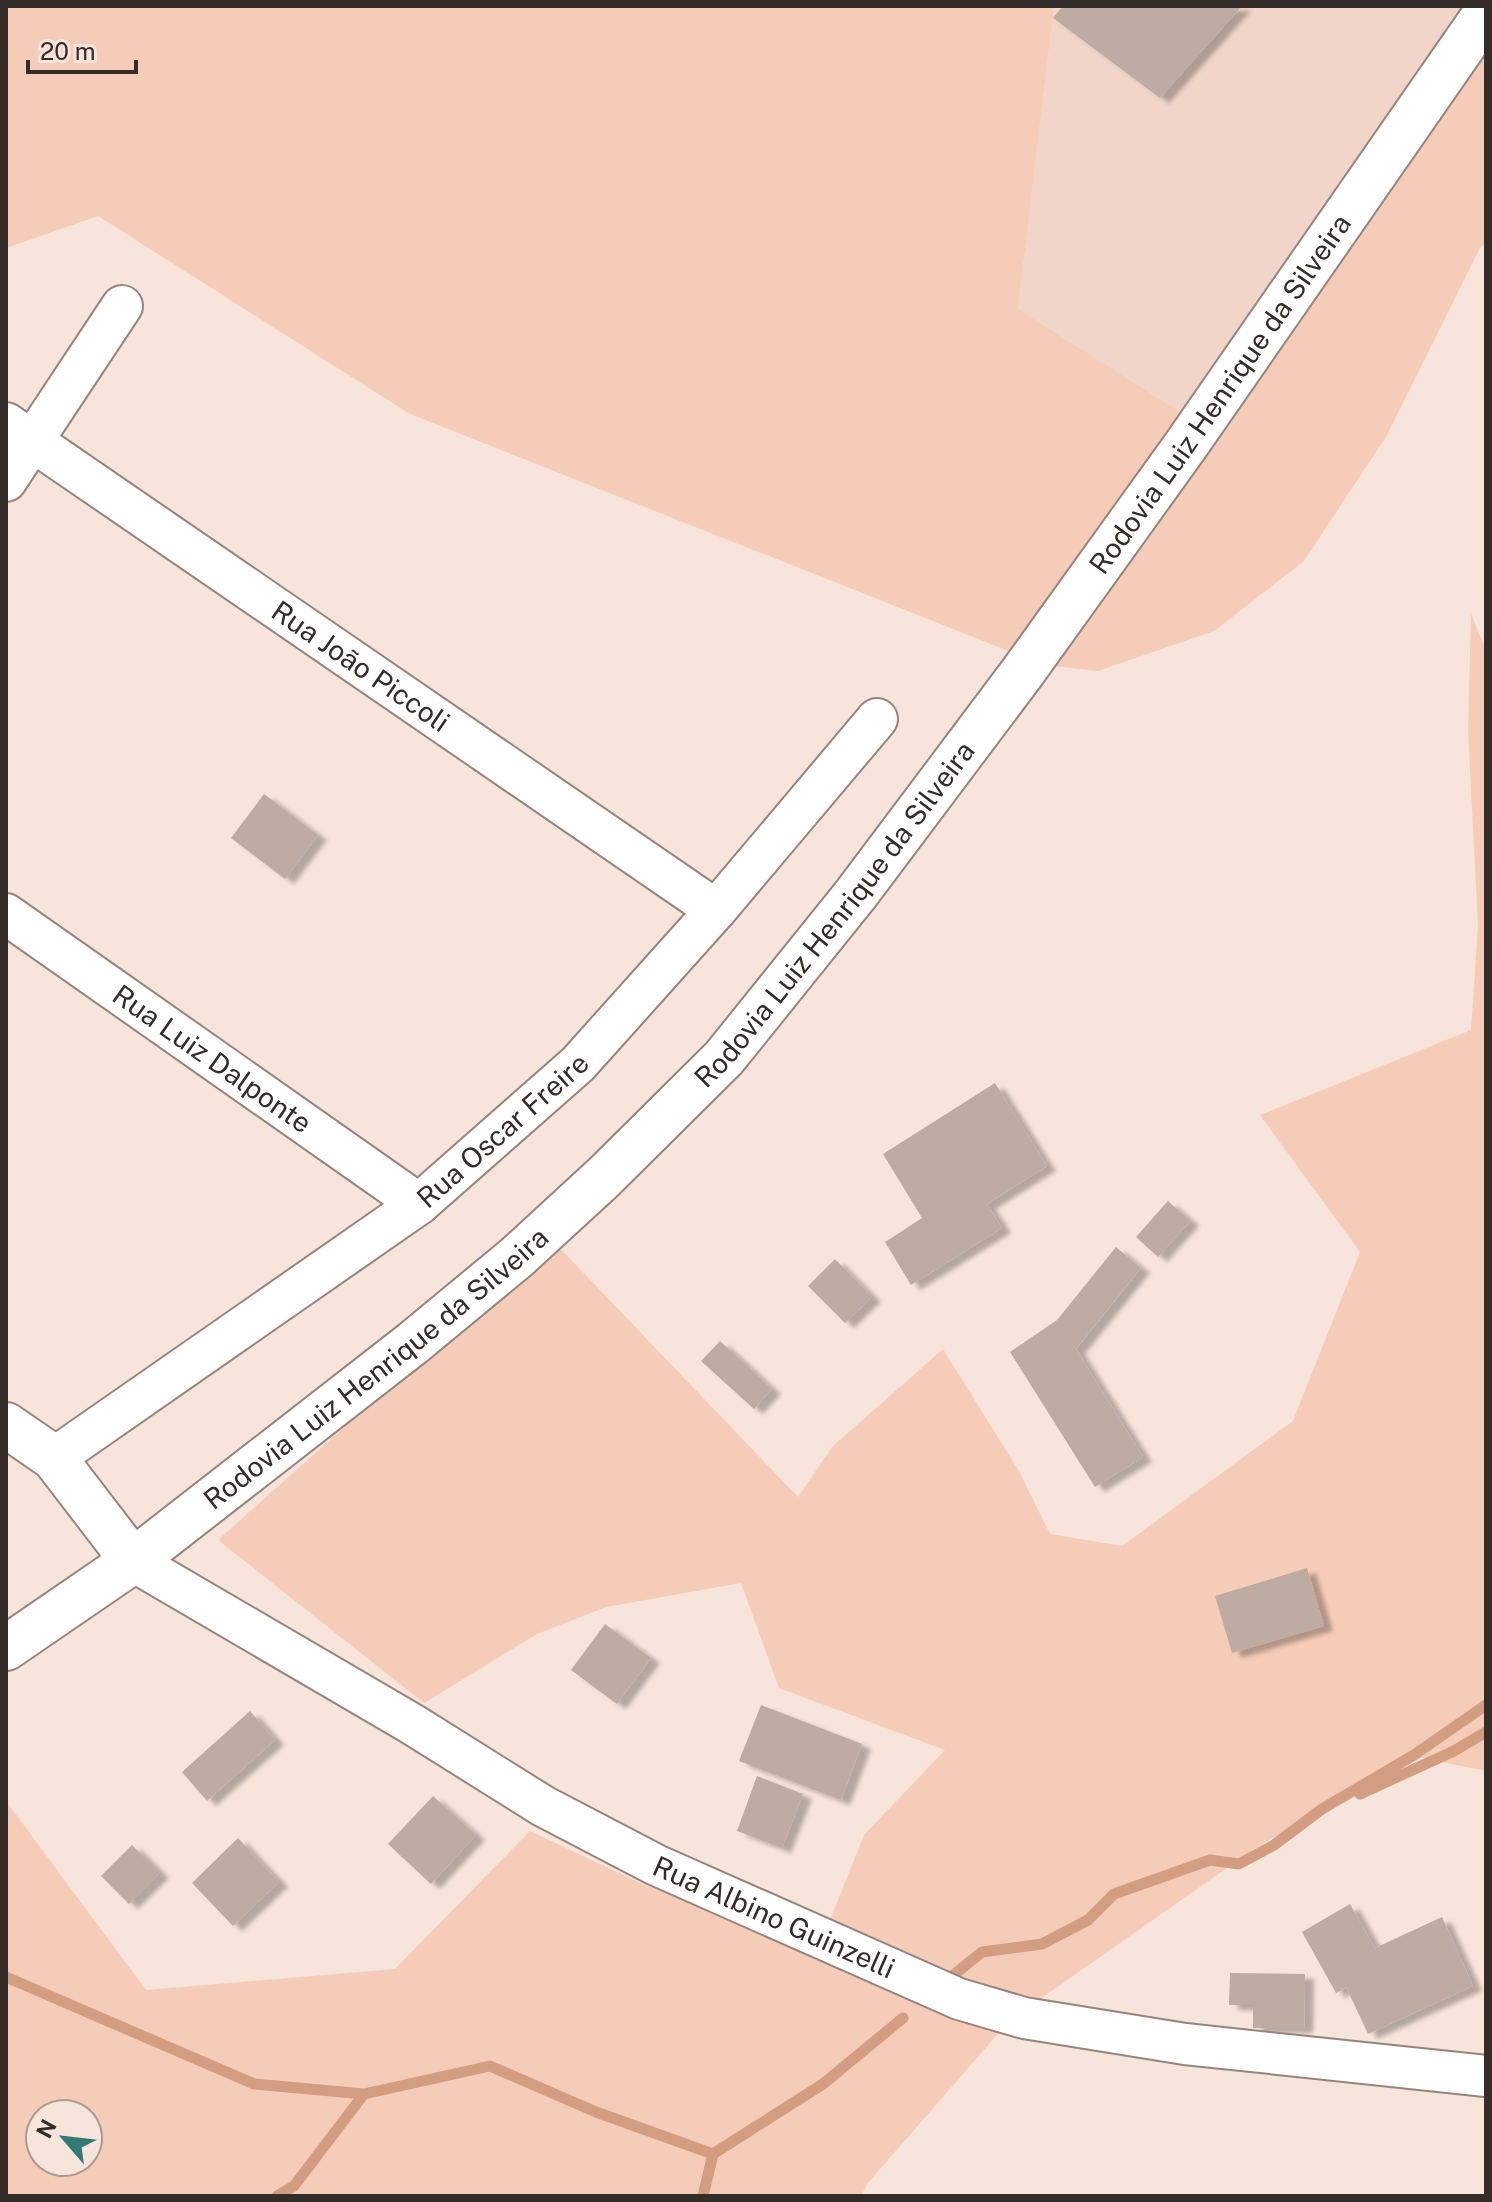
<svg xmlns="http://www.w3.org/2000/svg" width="1492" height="2202" font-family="'Public Sans',sans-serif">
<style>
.built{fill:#f0d5c8}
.green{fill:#f5ccb7;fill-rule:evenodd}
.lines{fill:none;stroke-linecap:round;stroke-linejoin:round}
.stream{stroke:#d39d82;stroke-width:11}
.building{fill:#beaba2;filter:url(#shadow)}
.minor-casing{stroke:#96857c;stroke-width:44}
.tertiary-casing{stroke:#96857c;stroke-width:48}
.primary-casing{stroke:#96857c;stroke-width:48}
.minor{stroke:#fff;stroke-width:40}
.tertiary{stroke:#fff;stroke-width:44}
.primary{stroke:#fff;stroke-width:44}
.labels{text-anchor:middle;stroke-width:8;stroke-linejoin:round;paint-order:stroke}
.street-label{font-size:28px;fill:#332c28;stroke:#f7e4da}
</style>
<defs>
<filter id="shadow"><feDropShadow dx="9" dy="5" stdDeviation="2" flood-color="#0004"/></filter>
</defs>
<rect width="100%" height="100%" fill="#f7e4da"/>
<path class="built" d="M1054,6H1486L1212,432L1018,309Z"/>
<path class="green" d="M6,6H1054L1018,309L1212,432L1486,40V244L1481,246L1386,437L1304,561L1214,631L1098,671L1044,665L410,414L98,216L6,248Z
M1471,614L1486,650V1771L1412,1756L1254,1849L1009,2021L867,2184L861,2196H6V1801L146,1990L395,1969L530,1831L642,1884L820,1945L864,1835L945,1750L779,1688L741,1583L606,1607L537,1634L424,1703L218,1540L553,1241L798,1497L832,1447L943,1349L1019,1471L1050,1534L1122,1546L1293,1421L1360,1252L1260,1115L1471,1030L1478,925L1468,730ZM40,2114H88V2162H40Z"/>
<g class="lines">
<path class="stream" d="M1360,1794L1454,1751L1486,1732
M6,1977L254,2084L364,2094
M951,1977L982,1952L1042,1944L1088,1920L1114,1894L1210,1860L1239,1864L1274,1845L1322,1809L1414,1755L1486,1705
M277,2196L294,2186L364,2094L490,2066L596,2112L713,2154L823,2084L903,2018
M703,2196L713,2154"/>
</g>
<path class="building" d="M1063,6H1242L1160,98L1053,18Z
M264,794L318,835L285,879L231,838Z
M995,1083L1047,1166L987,1204L1002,1228L911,1285L885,1242L922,1218L883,1154Z
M1168,1201L1190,1221L1158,1257L1136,1237Z
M1116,1247L1141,1268L1076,1349L1143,1457L1095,1487L1010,1352L1057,1320Z
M835,1259L872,1297L845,1323L808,1286Z
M720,1341L772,1389L754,1409L701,1361Z
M1307,1568L1324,1626L1232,1653L1215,1596Z
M605,1624L651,1658L617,1704L571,1670Z
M761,1705L862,1744L841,1800L739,1761Z
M250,1711L275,1740L207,1801L182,1772Z
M757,1776L803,1794L782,1848L737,1831Z
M433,1796L476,1835L431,1884L388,1844Z
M238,1838L279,1882L233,1926L192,1883Z
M132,1845L160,1873L129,1904L101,1876Z
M1350,1904L1375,1948L1442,1917L1473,1986L1368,2034L1346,1987L1336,1993L1302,1932Z
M1230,1973L1305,1974L1304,2028H1253V2005H1229Z"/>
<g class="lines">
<defs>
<g id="minor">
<path id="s1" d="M6,423L716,910"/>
<path d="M6,481L122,306"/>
<path id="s2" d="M6,914L419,1204"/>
<path id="s3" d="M54,1458L419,1204L578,1064L716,910L877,719"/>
<path id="s4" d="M133,1561L412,1724L543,1806L656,1865L959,1999L1024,2018L1185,2044L1486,2076"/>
</g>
<path id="tertiary" d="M6,1425L54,1458L133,1561"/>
<g id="primary">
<path id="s5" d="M6,1648L133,1561L413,1343L517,1257L604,1177L724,1058L856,894L1022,673L1186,445L1486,13"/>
</g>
</defs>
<use href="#minor" class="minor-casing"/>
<use href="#tertiary" class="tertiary-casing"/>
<use href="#primary" class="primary-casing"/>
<use href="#minor" class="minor"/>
<use href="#tertiary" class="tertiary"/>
<use href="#primary" class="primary"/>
</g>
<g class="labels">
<g class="street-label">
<text dy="10" stroke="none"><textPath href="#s5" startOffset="1760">Rodovia Luiz Henrique da Silveira</textPath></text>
<text dy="10" stroke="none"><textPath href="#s1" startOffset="430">Rua João Piccoli</textPath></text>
<text dy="10" stroke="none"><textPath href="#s5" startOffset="1112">Rodovia Luiz Henrique da Silveira</textPath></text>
<text dy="10" stroke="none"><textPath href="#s2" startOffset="252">Rua Luiz Dalponte</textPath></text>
<text dy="10" stroke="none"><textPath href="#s3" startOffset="556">Rua Oscar Freire</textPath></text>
<text dy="10" stroke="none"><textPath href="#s5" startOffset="464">Rodovia Luiz Henrique da Silveira</textPath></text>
<text dy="10" stroke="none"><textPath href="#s4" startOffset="734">Rua Albino Guinzelli</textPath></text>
</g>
</g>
<rect width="1492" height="2202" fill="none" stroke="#332c28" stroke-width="16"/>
<g transform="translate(64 2138) rotate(298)"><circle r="38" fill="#f7e4da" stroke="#a99a93" stroke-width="2"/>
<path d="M0-6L14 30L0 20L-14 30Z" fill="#327a74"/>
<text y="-12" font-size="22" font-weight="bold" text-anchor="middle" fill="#332c28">N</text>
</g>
<path d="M28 60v12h108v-12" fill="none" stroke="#332c28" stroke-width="4"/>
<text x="40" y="60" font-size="24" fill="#332c28" stroke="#f7e4da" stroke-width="6" paint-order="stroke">20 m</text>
</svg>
